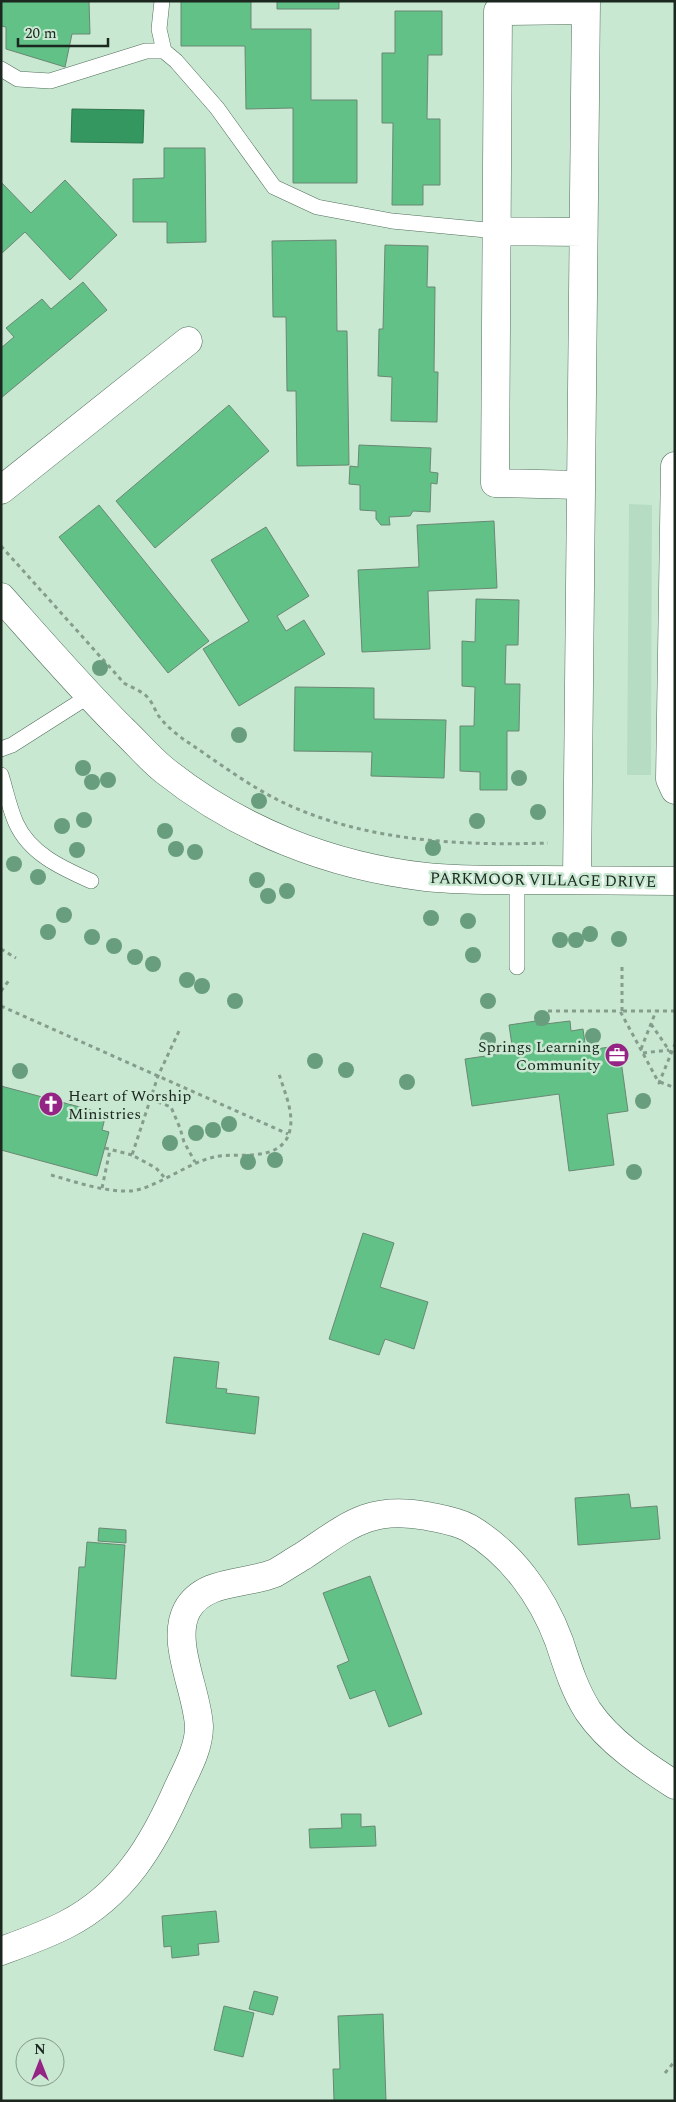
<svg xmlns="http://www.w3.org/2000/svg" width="676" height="2102" font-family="Spectral,serif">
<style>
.built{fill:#b6ddc3}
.water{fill:#34975f;stroke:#2c754c}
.building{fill:#61c186;stroke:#6a8874}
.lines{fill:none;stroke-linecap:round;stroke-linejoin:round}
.service-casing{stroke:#506e5a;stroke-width:16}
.minor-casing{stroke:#506e5a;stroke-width:29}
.path{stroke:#859d8c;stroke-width:3;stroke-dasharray:4 4;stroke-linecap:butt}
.service{stroke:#fff;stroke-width:15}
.minor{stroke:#fff;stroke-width:28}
.tree{fill:#689d7d}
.labels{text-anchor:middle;stroke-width:5;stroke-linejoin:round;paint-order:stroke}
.street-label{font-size:16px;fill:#1b271f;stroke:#c8e8d1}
.poi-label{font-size:16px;fill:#1b271f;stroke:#c8e8d1;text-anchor:end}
</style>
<rect width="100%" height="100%" fill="#c8e8d1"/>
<path class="built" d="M629,504L652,505L651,775H627Z"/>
<path class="water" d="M72,109L144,110L143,143L71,142Z"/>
<path class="building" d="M1,1H89L90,34H72L65,67L6,49V27L1,26Z
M181,1H251V29H311V100H357V183H293V108L246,109L245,46H181Z
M277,1H339V9H277Z
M395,11H442V55H428L427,119H440V185H423V205H392L393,123H382V53H395Z
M164,148H205L206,242L167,243V222H133V179L164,178Z
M65,180L117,235L70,280L25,232L1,254V182L31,213Z
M336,240L337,331H347L349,465L297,466L296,391H287L286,317H273L272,241Z
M385,245L428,246L427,287H435L434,372H438L437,422L391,421L392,377L378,376L379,329H383Z
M83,282L107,310L1,398V348L14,337L6,328L42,299L51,309Z
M229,405L269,451L155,548L116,501Z
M359,445L431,448L430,472L438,473L437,484L431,483L430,512L413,511L410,516L389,517L390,525H381L376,519V511L360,510V485L349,484L350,466L358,467Z
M99,505L209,641L168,673L59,537Z
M494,521L497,588L428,591L430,649L362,652L358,570L419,567L417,525Z
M266,527L309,596L277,616L286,631L304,620L325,654L239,706L203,649L249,621L211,560Z
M476,599L519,600L518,645H506L505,684H520L519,731H507V790H480V772L460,771V726H474L475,687L462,686V641L475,642Z
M295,687L374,688V719L446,720L444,778L371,776L372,752L294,751Z
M536,1021L537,1025L570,1021L571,1031L583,1029L586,1050L619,1046L628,1111L607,1114L614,1165L569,1171L559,1094L472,1106L465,1059L513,1052L509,1025Z
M1,1086L106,1114L102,1130L109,1132L97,1176L1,1150Z
M363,1233L394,1243L380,1287L428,1302L414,1349L385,1339L379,1355L329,1339Z
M174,1357L219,1362L216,1388L227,1389L226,1393L259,1397L255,1434L166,1423Z
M629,1494L631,1508L657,1506L660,1539L578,1545L575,1498Z
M99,1528L126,1530V1543L98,1541Z
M87,1542L125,1545L116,1679L71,1676L79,1567H85Z
M370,1576L422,1714L389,1727L375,1690L350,1699L337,1666L349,1661L323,1593Z
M341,1814H361V1827L375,1826L376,1846L310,1848L309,1829L342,1828Z
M216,1911L219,1942L198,1944L199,1955L172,1958L171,1946L164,1947L162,1916Z
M254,1991L278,1997L273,2015L249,2009Z
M224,2006L254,2013L243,2057L214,2050Z
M383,2014L386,2101H334L333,2069H340L338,2016Z"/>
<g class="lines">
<defs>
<path id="service" d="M162,1L159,29L164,51
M1,69L18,79L50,81L146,51H164L176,61L217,108L274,187L317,207L392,221L497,231
M1,749L12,745L89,696
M1,775C6,791 9,807 16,823C30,854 62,868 91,881
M517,880V967"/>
<path id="minor" d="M497,231L583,232
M675,466L670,779L675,790
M580,485L495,483L498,11L586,10
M1,490L188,341
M1,597C41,642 80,687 122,729C136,742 149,758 164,770C239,830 330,866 426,877C465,881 504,880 543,880C587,880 631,881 675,881
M577,880L586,1
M1,1951C23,1943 46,1935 67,1924C123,1895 153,1845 178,1788C187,1769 199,1748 199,1727C198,1692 170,1642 187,1610C204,1579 246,1585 275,1573C284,1568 294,1561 303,1556C348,1526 369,1505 427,1516C441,1519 456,1521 469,1528C511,1553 542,1595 559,1641C567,1665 574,1689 588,1711C609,1742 644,1765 675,1785"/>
</defs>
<use href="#service" class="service-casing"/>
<use href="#minor" class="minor-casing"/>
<path class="path" d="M1,546L124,683C132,688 143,691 149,699C153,704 155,710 158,715C165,725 176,734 186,741C216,761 249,786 282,802C363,841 460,846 548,843
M1,949L16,958
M1,991L10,979
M1,1006L288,1134
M548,1011H620
M622,1011V967
M675,1011H620L659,1083L675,1044
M651,1024L671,1053
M641,1049L656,1011
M643,1053L669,1050
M660,1082L675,1088
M150,1099L171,1107L180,1128L184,1142L195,1162
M105,1148L132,1155
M51,1175C76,1182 104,1192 130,1191C153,1190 187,1163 214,1157C235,1152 271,1162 286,1140C298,1120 285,1094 279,1074
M164,1177L156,1168L132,1155L158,1076L179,1031
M102,1188L110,1150
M665,2073L675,2061"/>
<use href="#service" class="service"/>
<use href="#minor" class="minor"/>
</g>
<g class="tree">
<circle cx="100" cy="668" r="8"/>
<circle cx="239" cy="735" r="8"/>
<circle cx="83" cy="768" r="8"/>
<circle cx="519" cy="778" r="8"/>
<circle cx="108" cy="780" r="8"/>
<circle cx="92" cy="782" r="8"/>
<circle cx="259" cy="801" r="8"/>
<circle cx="538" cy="812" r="8"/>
<circle cx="84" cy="820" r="8"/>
<circle cx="477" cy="821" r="8"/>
<circle cx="62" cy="826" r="8"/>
<circle cx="165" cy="831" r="8"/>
<circle cx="433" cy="848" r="8"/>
<circle cx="176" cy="849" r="8"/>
<circle cx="77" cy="850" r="8"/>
<circle cx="195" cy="852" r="8"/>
<circle cx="14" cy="864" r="8"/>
<circle cx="38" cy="877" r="8"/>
<circle cx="257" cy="880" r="8"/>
<circle cx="287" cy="891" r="8"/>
<circle cx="268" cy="896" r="8"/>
<circle cx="64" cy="915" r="8"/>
<circle cx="431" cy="918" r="8"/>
<circle cx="468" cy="921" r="8"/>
<circle cx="48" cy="932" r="8"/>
<circle cx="590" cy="934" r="8"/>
<circle cx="92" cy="937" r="8"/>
<circle cx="619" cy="939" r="8"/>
<circle cx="560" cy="940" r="8"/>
<circle cx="576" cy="940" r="8"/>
<circle cx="114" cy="946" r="8"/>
<circle cx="473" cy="955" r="8"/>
<circle cx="135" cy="957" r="8"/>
<circle cx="153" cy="964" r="8"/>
<circle cx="187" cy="980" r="8"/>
<circle cx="202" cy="986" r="8"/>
<circle cx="235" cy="1001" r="8"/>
<circle cx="488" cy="1001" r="8"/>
<circle cx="542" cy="1018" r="8"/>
<circle cx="593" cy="1036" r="8"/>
<circle cx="488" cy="1040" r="8"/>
<circle cx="315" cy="1061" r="8"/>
<circle cx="346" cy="1070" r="8"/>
<circle cx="20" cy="1071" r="8"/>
<circle cx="407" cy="1082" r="8"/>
<circle cx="643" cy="1101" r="8"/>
<circle cx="229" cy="1124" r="8"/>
<circle cx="213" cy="1130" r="8"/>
<circle cx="196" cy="1133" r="8"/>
<circle cx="170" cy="1143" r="8"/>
<circle cx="275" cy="1160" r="8"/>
<circle cx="248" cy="1162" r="8"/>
<circle cx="634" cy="1172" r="8"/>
</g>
<defs>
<symbol id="office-disc" viewBox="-11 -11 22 22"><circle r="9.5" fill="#952585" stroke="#c8e8d1"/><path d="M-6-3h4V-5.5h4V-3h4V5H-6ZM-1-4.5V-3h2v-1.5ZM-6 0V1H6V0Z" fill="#fff"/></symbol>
<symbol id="church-disc" viewBox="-11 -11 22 22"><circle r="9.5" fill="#952585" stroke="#c8e8d1"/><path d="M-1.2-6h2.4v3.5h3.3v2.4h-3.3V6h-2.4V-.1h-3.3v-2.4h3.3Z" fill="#fff"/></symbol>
</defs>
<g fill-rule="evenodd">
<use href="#office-disc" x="603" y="1041" width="28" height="28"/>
<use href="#church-disc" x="37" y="1090" width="28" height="28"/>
</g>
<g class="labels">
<g class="street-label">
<text transform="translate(543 879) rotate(1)" y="6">PARKMOOR VILLAGE DRIVE</text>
</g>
<g class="poi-label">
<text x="600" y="1052">Springs Learning<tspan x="600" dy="18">Community</tspan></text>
<text x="68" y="1101" text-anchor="start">Heart of Worship<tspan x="68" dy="18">Ministries</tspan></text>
</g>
</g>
<rect width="676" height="2102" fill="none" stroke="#1b271f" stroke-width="5"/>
<g transform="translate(40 2062)"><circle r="24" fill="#c8e8d1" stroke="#839b8a"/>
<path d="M0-4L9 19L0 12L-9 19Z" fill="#952585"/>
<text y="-8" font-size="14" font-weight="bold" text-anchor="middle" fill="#1b271f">N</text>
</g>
<path d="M18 38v8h90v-8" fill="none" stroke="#1b271f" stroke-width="2.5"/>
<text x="25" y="38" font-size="15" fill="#1b271f" stroke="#c8e8d1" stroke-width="4" paint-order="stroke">20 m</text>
</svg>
